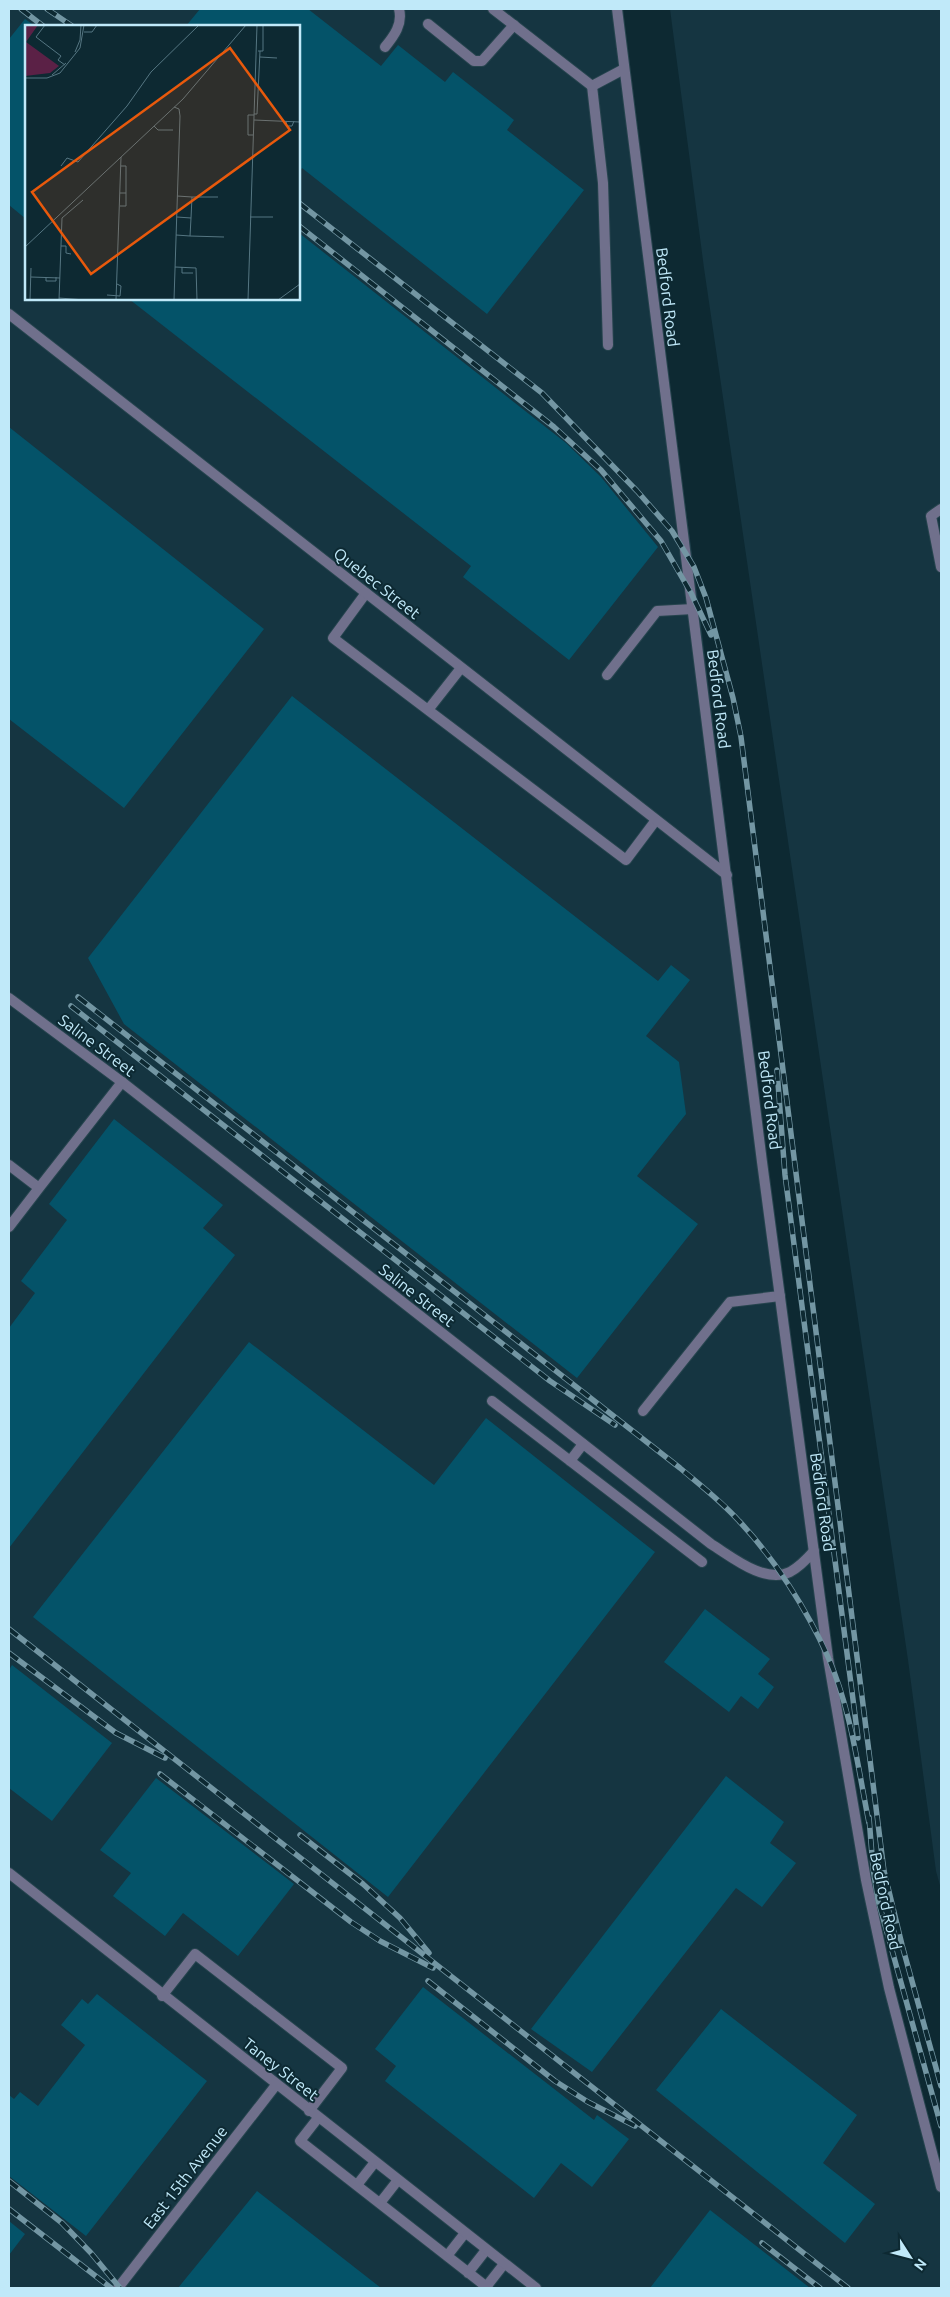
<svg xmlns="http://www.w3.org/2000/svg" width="950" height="2297" font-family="Ubuntu,sans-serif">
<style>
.built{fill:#153541;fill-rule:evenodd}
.building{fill:#045369}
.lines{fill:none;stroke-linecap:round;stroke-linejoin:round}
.service-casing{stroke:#26444e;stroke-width:12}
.minor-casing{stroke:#26444e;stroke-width:12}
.tertiary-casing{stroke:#26444e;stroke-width:12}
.service{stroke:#70708c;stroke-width:10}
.minor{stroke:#70708c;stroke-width:10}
.tertiary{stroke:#70708c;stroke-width:10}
.rail-casing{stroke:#7396a3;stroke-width:5.5}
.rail{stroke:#0d2932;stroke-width:4;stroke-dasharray:11;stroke-linecap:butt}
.labels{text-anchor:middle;stroke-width:4;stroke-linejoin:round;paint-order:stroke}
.street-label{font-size:16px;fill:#c0e9f9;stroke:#0d2932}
.inset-road{fill:none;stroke:#557682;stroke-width:1}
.view{fill:#e8590c;fill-opacity:0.15;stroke:#e8590c;stroke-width:2.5}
.inset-edge{fill:none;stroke:#c0e9f9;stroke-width:2.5}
</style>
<rect width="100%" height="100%" fill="#0d2932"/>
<path class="built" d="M9,9H616L694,567L828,1658L881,1950L941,2184V2288H9ZM26,26H299V299H26Z
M670,9H941V1889L936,1871L908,1660L704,268Z"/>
<path class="building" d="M200,9H308L381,66L398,45L445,82L453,72L514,120L507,130L584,190L487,314L302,168L299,172V26H186Z
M25,19L35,26H26V219L9,205V39Z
M299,233L566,443L601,477L658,547L569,660L463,577L471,566L129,299H299Z
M9,427L264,629L124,808L9,719Z
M292,696L658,981L671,965L690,980L646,1036L679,1062L686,1114L637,1176L698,1224L577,1378L124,1024L88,958Z
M114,1119L223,1205L203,1228L235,1255L9,1548V1328L35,1293L21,1281L67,1220L49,1204Z
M249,1342L434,1485L486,1418L655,1552L388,1897L33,1617Z
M705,1609L770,1659L758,1674L774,1687L758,1709L741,1696L729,1712L664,1662Z
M12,1665L112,1743L52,1821L9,1788V1670Z
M726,1776L784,1822L770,1843L796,1863L762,1907L736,1888L592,2072L531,2029Z
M156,1778L294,1884L238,1956L183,1913L165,1936L113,1896L131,1873L100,1850Z
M423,1987L594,2120L597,2115L629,2139L592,2187L561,2163L534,2198L385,2081L396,2066L375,2049Z
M97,1994L207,2081L86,2236L9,2176V2095L14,2099L20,2092L38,2106L85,2045L61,2025L82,1999L88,2004Z
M721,2009L857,2115L823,2163L875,2204L845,2243L656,2090Z
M257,2191L381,2288H178Z
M710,2210L810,2288H650Z
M9,2221L25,2234L9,2255Z"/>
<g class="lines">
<defs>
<path id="service" d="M428,24L474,61H482L514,25
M385,47C394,36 403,24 399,9
M592,86L603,183L608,345
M941,509L931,516L941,567
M366,593L333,638L428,710
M461,668L428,710L626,860L656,820
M607,675L657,611L693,609
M9,1165L39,1188L122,1082
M9,1227L39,1188
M492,1401L702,1562
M643,1411L730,1302L780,1296
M570,1461L583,1444
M162,1996L195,1954L342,2068L309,2111
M318,2118L300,2141L488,2288
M357,2185L375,2162
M380,2203L398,2180
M447,2256L465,2233
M468,2273L486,2250
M486,2287L504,2264"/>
<path id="minor" d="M493,9L592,86L624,69
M9,314L727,875
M9,998L122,1082L711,1544C732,1557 764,1584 790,1572C799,1567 807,1559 814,1551
M9,1873L536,2288
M118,2288L276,2085"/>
<path id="tertiary" d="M617,9L762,1162L828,1658L866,1880L889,1988L941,2187"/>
</defs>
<use href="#service" class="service-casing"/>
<use href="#minor" class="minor-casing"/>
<use href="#tertiary" class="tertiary-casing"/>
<use href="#service" class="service"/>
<use href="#minor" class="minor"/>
<use href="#tertiary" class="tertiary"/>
<defs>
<path id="rail" d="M21,9L43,26
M47,9L72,26
M299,203L542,393L637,491L672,531L694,567L706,598L733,698L741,737L884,1871L902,1945L941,2086
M299,226L554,427L601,470L661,541L691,593L711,635
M78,997L680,1468C700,1485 721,1501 739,1521C775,1559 807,1610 828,1657C851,1709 858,1768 869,1823
M71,1006L550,1381L615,1425
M777,1070L785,1175L858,1738
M9,1629L848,2288
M9,1653L116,1733L165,1758
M160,1774L351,1922L380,1941L433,1968
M869,1817L873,1868L878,1900L941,2126
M300,1835L363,1884L400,1918L429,1953
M428,1981L555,2081L588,2102L635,2126
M9,2181L62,2223L91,2253L120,2288
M9,2209L111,2288
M762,2243L820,2288"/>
</defs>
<use href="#rail" class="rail-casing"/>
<use href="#rail" class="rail"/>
</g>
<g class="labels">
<g class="street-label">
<text transform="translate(668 297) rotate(83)" y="6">Bedford Road</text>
<text transform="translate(377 583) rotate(38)" y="6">Quebec Street</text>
<text transform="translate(719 699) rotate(83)" y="6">Bedford Road</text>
<text transform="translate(97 1045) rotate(37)" y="6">Saline Street</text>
<text transform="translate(770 1100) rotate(83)" y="6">Bedford Road</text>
<text transform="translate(417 1295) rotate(38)" y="6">Saline Street</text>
<text transform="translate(823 1502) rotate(82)" y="6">Bedford Road</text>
<text transform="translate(886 1901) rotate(78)" y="6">Bedford Road</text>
<text transform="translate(281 2069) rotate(38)" y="6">Taney Street</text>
<text transform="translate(185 2177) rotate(-52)" y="6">East 15th Avenue</text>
</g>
</g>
<g transform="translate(25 25)">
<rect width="275" height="275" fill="#0d2932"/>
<path d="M0,0H13L1,17L34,41L25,48L0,51Z" fill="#5b2146"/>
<path class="inset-road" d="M20,0L11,12L36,31L33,35L40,40M59,7H67L72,0M233,26H238V0M50,27L55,15L56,0M235,32L252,33M27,50L41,38M0,53H22L35,48L55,23L59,0M229,89H232L235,26M229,95L275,97M261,96L262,101H267L269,96M129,101L133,105H148M228,110H223V90H229M36,141L42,133L53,137L102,81L126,47L174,0M95,168H101V141H96M167,172H193M95,181H101V168M152,192L166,193L167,172L152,171M225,192H248M37,193L58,175M151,210L165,211L166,193M165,211L199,212M36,221H41V228L46,229M0,222L158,74L221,0M150,242L171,243L172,275M157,242V248H168M6,252L35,253M21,252V256H31V252M82,270L95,271L96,261L92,259M34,273L60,275M5,275L6,243M34,275L37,193M91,275L96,132M149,275L155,91L154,84L149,82M223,275L232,0M253,275L275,259"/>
<path class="view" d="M205,23L265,105L66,249L7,167Z"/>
<rect width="275" height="275" class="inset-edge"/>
</g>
<rect width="950" height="2297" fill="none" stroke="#c0e9f9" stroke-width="20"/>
<g transform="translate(910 2257) rotate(126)" stroke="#0d2932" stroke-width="4" paint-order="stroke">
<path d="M0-4L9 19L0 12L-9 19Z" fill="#c0e9f9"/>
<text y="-8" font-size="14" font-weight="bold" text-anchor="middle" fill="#c0e9f9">N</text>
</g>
</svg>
